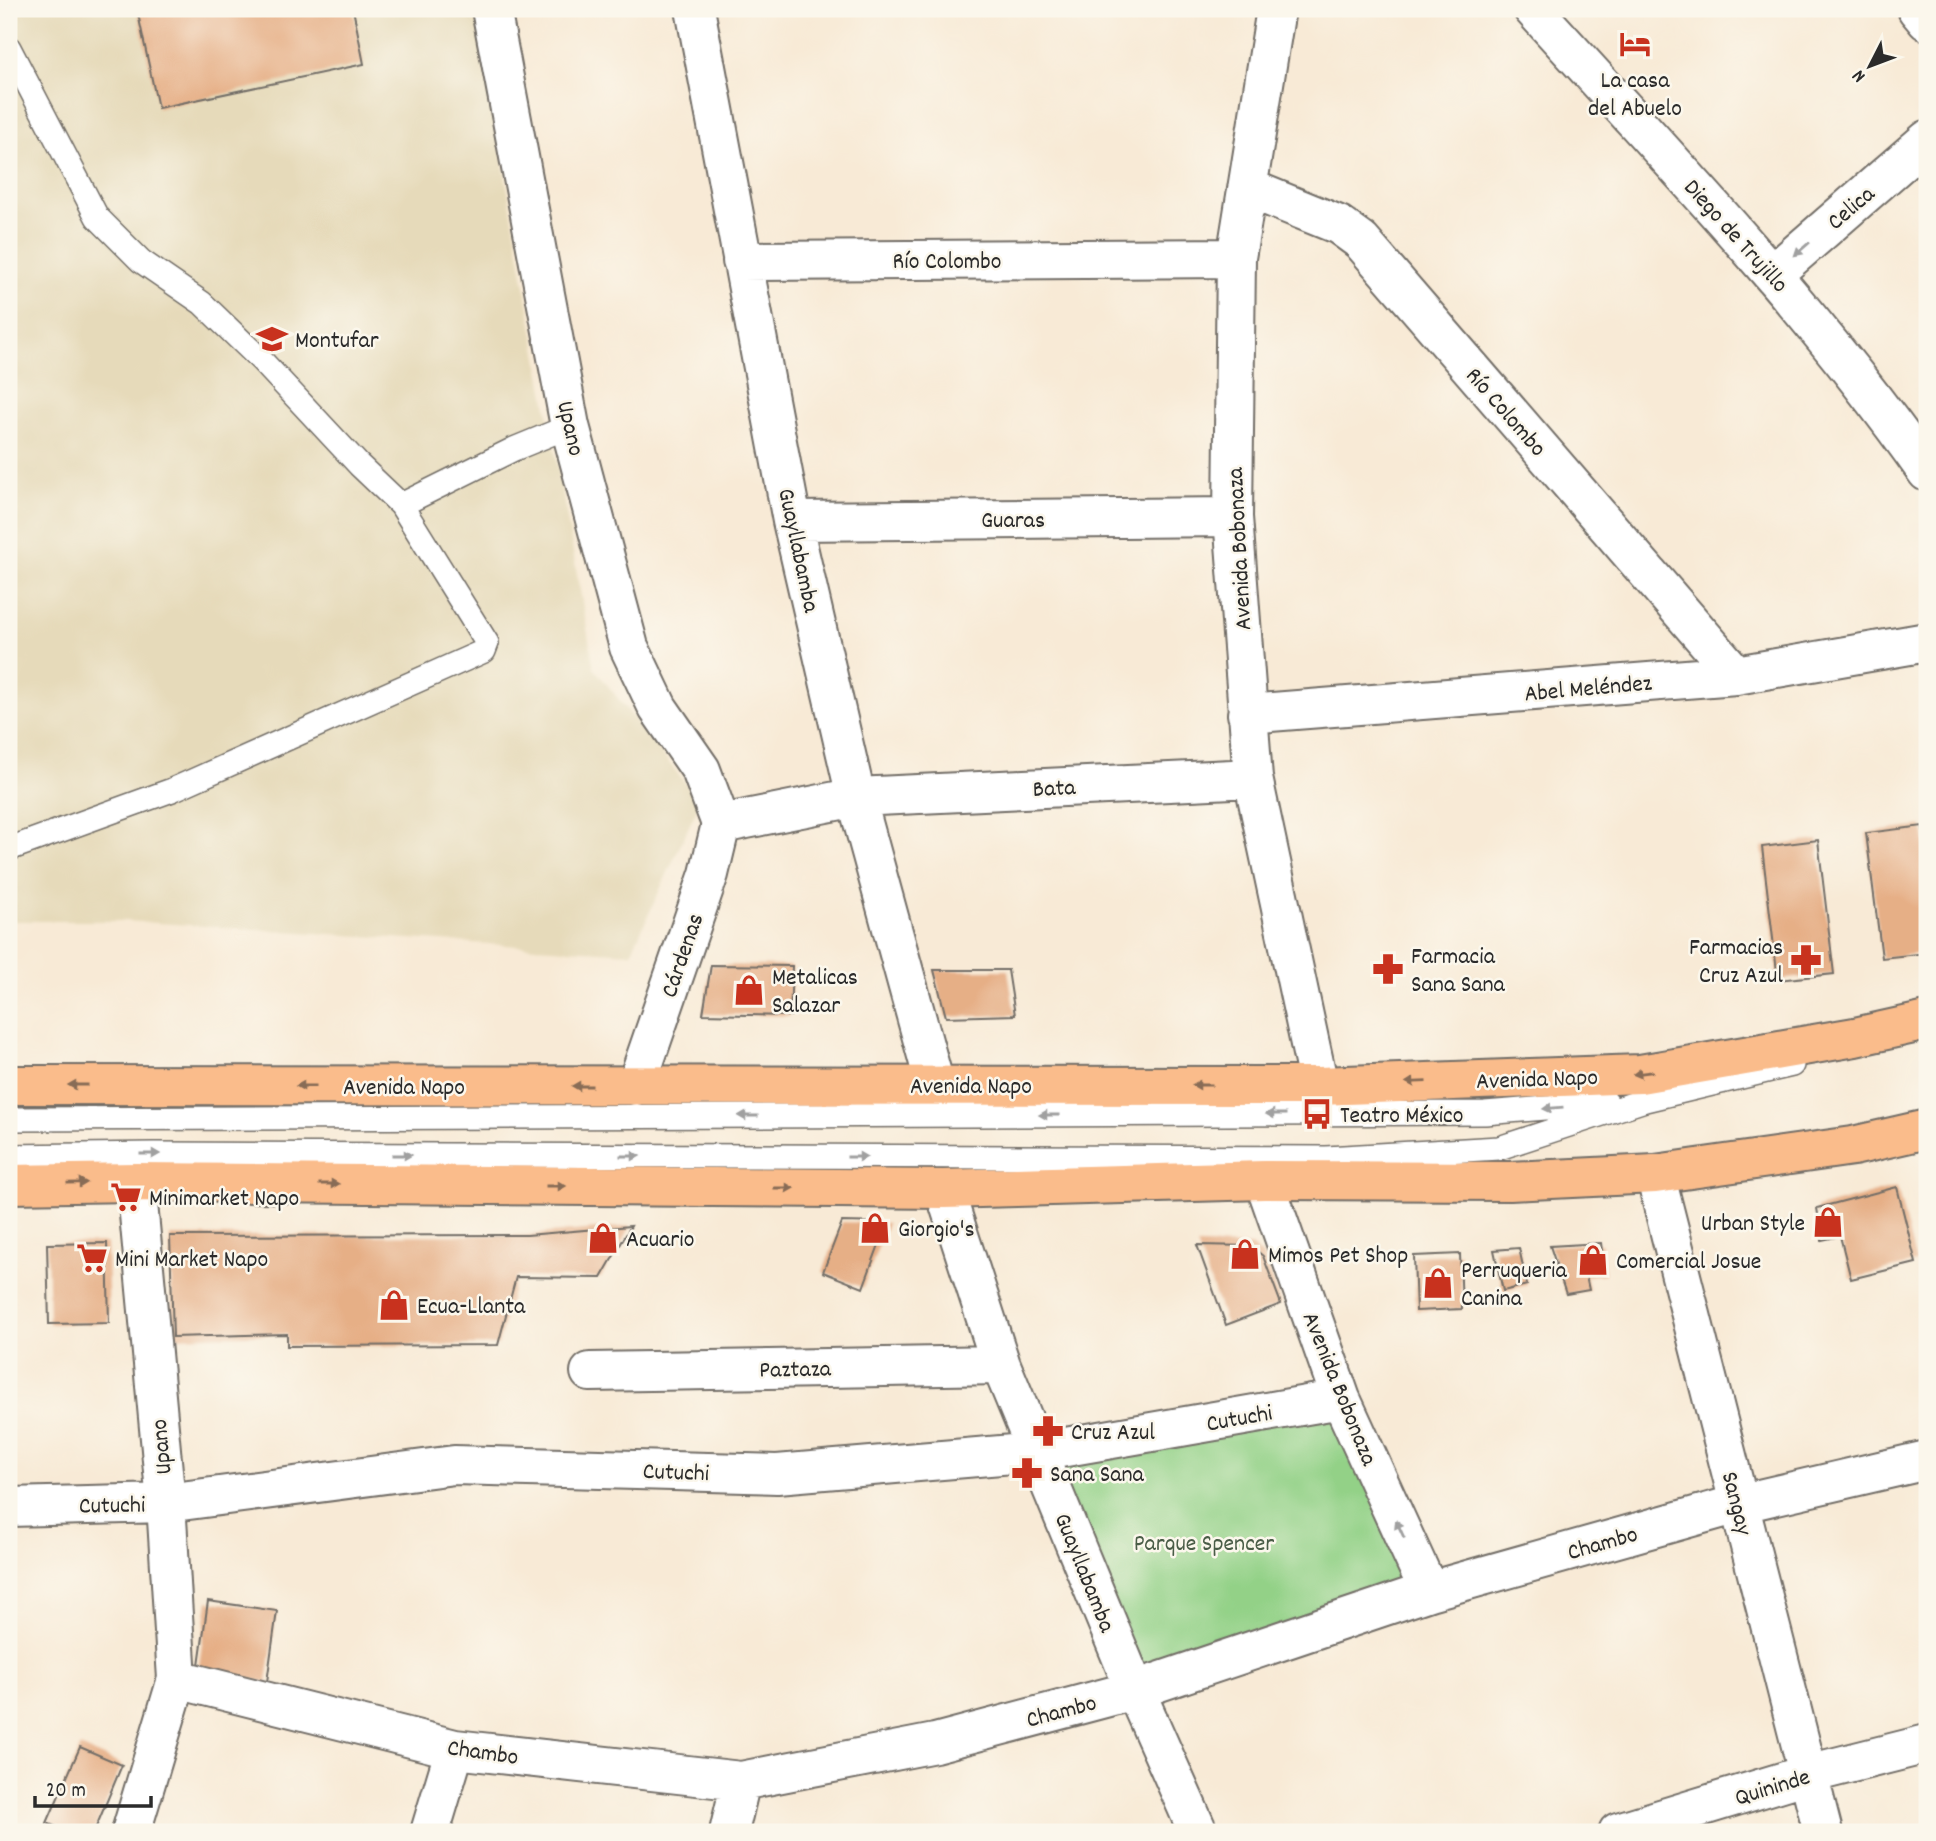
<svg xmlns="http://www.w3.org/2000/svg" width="1936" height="1841" font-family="Dekko,sans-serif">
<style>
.built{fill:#e6daba}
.green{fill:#93d187;stroke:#5f7e59;stroke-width:2}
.building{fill:#e6af86}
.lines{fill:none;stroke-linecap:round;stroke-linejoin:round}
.lane-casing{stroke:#736e67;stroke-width:26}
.street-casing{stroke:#736e67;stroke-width:42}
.primary-casing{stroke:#736e67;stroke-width:42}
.lane{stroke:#fff;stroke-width:23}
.street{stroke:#fff;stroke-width:38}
.primary{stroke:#fabc8b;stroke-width:38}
.oneway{fill:#a0a0a0}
.oneway2{fill:#886c56}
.labels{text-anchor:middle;stroke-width:5;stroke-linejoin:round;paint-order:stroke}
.poi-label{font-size:24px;fill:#2b2b2b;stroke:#fbf7ec;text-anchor:start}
.street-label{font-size:24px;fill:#2b2b2b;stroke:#fbf7ec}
.park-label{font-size:24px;fill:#4a5d47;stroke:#fbf7ec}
</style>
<rect width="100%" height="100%" fill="#fbf7ec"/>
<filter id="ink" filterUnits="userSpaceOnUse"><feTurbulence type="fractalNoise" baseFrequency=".0143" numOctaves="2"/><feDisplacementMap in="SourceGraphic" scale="14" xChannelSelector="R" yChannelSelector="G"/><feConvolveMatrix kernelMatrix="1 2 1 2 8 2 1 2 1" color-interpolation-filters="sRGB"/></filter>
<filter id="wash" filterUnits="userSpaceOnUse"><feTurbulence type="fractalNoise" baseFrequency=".00686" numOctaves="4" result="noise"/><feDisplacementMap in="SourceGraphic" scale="28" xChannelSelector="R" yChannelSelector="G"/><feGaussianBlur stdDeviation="1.57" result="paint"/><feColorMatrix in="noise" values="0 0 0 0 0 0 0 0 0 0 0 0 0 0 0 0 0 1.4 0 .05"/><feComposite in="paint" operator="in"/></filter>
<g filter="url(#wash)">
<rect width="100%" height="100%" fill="#f8ead6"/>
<path class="built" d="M9,9H475L594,668L700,802L631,953L126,921H9Z"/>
<path class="green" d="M1341,1399L1429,1591L1135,1690L1037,1452Z"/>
<g id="blocks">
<path class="building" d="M137,9H353L364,64L158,108Z
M1923,826L1927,857V953L1882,958L1866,833Z
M1818,840L1834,974L1778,980L1762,847Z
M711,965L792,966L790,1016L703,1014Z
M934,970H1008L1015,1015L946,1017Z
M1897,1187L1916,1263L1851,1279L1840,1236L1822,1240L1817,1208Z
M842,1222L887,1223L863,1288L823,1272Z
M631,1226L601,1278L516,1277L498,1345L287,1346V1334L173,1337L170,1236L527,1235Z
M107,1243L109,1323L49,1324L47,1244Z
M1601,1243L1605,1274L1586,1276L1589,1290L1566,1294L1550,1246Z
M1197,1245L1251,1246L1263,1256L1281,1304L1226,1325Z
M1519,1248L1527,1285L1503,1291L1494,1250Z
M1460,1254L1462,1309L1416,1311L1414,1256Z
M208,1601L277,1611L267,1682L198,1672Z
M80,1747L122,1765L94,1832H68L47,1823Z"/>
</g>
</g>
<g filter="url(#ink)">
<use href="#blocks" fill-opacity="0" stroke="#736e67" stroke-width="2"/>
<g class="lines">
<defs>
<path id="lane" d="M9,48L97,217L141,261L202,303L262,361L359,465L401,505L487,643L484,651L172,790L9,849
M401,505L514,449L570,426
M9,1119L1485,1113L1607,1103
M9,1156L154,1154L1326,1158L1499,1148L1645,1100L1792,1065"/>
<path id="street" d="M491,9L570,426L629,647L658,708L701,770L721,824
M695,9L792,521L856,797L935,1085
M1276,9L1236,258L1233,517L1253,778L1319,1086
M1533,9C1669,159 1810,306 1927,472
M1917,9L1927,21
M1248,188L1339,225L1361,241L1736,675
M742,261L1236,258
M1773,274L1927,140
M792,521L1233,517
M1247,714L1736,675L1927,642
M721,824L856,797L1253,778
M636,1086L709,874L721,824
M1655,1174L1823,1832
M1264,1180L1341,1399L1429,1591
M944,1189L1001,1365L1135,1690L1198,1832
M590,1372L1001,1365
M9,1507L166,1503L454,1465L777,1474L1037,1452L1341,1399
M177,1679L455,1749L741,1781L935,1743L1135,1690L1429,1591L1738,1504L1927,1460
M131,1832L177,1679L166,1503L136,1182
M430,1832L455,1749
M729,1832L741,1781
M1618,1832L1808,1774L1927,1744"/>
<path id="primary" d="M9,1085L1319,1086L1640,1074L1855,1037L1927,1021
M9,1184L136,1182L944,1189L1264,1180L1510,1181L1655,1174L1853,1146L1927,1129"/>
</defs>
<use href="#lane" class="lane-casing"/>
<use href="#street" class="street-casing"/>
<use href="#primary" class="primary-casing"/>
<use href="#lane" class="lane"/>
<use href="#street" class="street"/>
<use href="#primary" class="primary"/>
</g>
<defs><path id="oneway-solid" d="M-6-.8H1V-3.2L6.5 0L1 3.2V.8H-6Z" transform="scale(1.75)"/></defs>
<g class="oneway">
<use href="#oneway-solid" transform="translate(1802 249) rotate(139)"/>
<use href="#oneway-solid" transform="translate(1553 1108) rotate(175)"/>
<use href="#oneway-solid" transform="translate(1276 1114) rotate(180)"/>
<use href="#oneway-solid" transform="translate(1049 1115) rotate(180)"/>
<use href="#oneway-solid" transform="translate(748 1116) rotate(180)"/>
<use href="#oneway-solid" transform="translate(150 1154)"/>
<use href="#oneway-solid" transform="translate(402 1155)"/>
<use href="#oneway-solid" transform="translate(630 1156)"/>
<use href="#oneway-solid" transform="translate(857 1157)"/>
<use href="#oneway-solid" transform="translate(1400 1529) rotate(-115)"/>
</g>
<g class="oneway2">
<use href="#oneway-solid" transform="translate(1643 1073) rotate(173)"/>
<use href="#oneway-solid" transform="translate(1416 1082) rotate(178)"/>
<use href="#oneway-solid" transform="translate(78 1085) rotate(-180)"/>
<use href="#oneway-solid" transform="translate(1202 1085) rotate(-180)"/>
<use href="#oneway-solid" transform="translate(306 1086) rotate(-180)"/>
<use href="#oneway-solid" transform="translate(582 1086) rotate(-180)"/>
<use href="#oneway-solid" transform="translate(77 1183) rotate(-1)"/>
<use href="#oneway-solid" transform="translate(329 1184)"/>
<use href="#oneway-solid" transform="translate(556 1186)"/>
<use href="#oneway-solid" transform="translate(784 1188)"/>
</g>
</g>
<defs>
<symbol id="hotel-bare" viewBox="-9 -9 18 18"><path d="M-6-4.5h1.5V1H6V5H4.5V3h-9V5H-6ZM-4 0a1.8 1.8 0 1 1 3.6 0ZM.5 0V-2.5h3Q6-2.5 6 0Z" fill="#c8321e" stroke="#fbf7ec" stroke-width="2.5" paint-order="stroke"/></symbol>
<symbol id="university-bare" viewBox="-9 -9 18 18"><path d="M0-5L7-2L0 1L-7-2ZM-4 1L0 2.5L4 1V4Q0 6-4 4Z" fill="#c8321e" stroke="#fbf7ec" stroke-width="2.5" paint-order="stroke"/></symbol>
<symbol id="pharmacy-bare" viewBox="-9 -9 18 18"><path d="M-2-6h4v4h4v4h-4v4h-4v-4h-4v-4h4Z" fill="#c8321e" stroke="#fbf7ec" stroke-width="2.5" paint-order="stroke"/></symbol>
<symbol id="shop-bare" viewBox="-9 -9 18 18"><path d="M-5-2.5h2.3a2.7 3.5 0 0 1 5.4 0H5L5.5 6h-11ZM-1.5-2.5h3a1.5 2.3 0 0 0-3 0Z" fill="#c8321e" stroke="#fbf7ec" stroke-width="2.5" paint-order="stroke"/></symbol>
<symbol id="bus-bare" viewBox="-9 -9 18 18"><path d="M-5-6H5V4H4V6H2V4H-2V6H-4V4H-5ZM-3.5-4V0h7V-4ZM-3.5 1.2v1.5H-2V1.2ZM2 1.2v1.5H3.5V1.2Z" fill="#c8321e" stroke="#fbf7ec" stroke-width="2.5" paint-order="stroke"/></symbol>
<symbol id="supermarket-bare" viewBox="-9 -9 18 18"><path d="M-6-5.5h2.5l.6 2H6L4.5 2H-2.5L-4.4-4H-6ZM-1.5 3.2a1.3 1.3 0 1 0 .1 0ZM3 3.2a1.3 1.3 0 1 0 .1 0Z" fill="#c8321e" stroke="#fbf7ec" stroke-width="2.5" paint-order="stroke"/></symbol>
</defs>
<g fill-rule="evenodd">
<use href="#hotel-bare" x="1613" y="22" width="44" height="44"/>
<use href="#university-bare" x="250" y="317" width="44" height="44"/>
<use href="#pharmacy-bare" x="1784" y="938" width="44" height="44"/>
<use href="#pharmacy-bare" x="1366" y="947" width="44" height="44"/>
<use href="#shop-bare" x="727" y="968" width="44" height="44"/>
<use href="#bus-bare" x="1295" y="1092" width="44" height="44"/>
<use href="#supermarket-bare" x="104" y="1175" width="44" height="44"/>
<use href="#shop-bare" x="1806" y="1200" width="44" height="44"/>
<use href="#shop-bare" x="853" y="1206" width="44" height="44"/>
<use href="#shop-bare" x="581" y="1216" width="44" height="44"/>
<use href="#shop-bare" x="1223" y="1232" width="44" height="44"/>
<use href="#supermarket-bare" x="70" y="1236" width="44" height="44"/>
<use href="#shop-bare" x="1571" y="1238" width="44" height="44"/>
<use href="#shop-bare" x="1416" y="1261" width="44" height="44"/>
<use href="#shop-bare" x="372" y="1283" width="44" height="44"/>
<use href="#pharmacy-bare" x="1026" y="1409" width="44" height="44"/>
<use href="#pharmacy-bare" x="1005" y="1451" width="44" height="44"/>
</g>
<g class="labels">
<g class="poi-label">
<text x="1635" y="87" text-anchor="middle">La casa<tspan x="1635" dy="28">del Abuelo</tspan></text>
<text x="295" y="347">Montufar</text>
<text x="1783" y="954" text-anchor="end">Farmacias<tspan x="1783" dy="28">Cruz Azul</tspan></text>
<text x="1411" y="963">Farmacia<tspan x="1411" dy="28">Sana Sana</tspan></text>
<text x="772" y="984">Metalicas<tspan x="772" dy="28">Salazar</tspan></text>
<text x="1340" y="1122">Teatro México</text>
<text x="149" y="1205">Minimarket Napo</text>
<text x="1805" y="1230" text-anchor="end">Urban Style</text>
<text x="898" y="1236">Giorgio's</text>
<text x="626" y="1246">Acuario</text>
<text x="1268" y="1262">Mimos Pet Shop</text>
<text x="115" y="1266">Mini Market Napo</text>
<text x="1616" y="1268">Comercial Josue</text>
<text x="1461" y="1277">Perruqueria<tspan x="1461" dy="28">Canina</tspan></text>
<text x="417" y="1313">Ecua-Llanta</text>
<text x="1071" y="1439">Cruz Azul</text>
<text x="1050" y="1481">Sana Sana</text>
</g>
<g class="street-label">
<text transform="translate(1850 207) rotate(-41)" y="8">Celica</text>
<text transform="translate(1737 235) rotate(48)" y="8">Diego de Trujillo</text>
<text x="947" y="268">Río Colombo</text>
<text transform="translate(1507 411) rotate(49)" y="8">Río Colombo</text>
<text transform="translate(572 428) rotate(77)" y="8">Upano</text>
<text x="1013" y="527">Guaras</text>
<text transform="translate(1238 549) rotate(-93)" y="8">Avenida Bobonaza</text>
<text transform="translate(800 550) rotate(78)" y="8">Guayllabamba</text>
<text transform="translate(1588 687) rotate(-5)" y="8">Abel Meléndez</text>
<text transform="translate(1054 787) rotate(-3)" y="8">Bata</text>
<text transform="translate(681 955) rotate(-71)" y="8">Cárdenas</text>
<text transform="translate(1537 1078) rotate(-2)" y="8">Avenida Napo</text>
<text x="971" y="1093">Avenida Napo</text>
<text x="404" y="1094">Avenida Napo</text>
<text transform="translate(795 1368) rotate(-1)" y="8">Paztaza</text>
<text transform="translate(1341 1388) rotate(68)" y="8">Avenida Bobonaza</text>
<text transform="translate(1239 1417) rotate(-10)" y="8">Cutuchi</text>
<text transform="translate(160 1447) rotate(-95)" y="8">Upano</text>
<text transform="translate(676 1471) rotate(2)" y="8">Cutuchi</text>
<text transform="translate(1738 1503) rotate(76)" y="8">Sangay</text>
<text transform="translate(112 1504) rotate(-1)" y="8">Cutuchi</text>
<text transform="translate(1602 1542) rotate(-16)" y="8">Chambo</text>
<text transform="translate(1086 1572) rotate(68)" y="8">Guayllabamba</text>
<text transform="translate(1061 1710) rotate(-15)" y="8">Chambo</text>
<text transform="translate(483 1751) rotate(8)" y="8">Chambo</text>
<text transform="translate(1772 1786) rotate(-17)" y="8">Quininde</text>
</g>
<g class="park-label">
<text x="1204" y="1550">Parque Spencer</text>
</g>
</g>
<rect width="1936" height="1841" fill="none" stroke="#fbf7ec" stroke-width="35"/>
<g transform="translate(1870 66) rotate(228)" stroke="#fbf7ec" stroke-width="5" paint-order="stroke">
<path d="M0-5L12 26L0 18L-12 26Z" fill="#2b2b2b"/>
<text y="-10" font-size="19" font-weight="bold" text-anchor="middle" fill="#2b2b2b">N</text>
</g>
<path d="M35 1796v10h116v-10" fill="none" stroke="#2b2b2b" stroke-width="3.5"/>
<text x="46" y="1796" font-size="21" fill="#2b2b2b" stroke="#fbf7ec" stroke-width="5" paint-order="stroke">20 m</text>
</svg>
